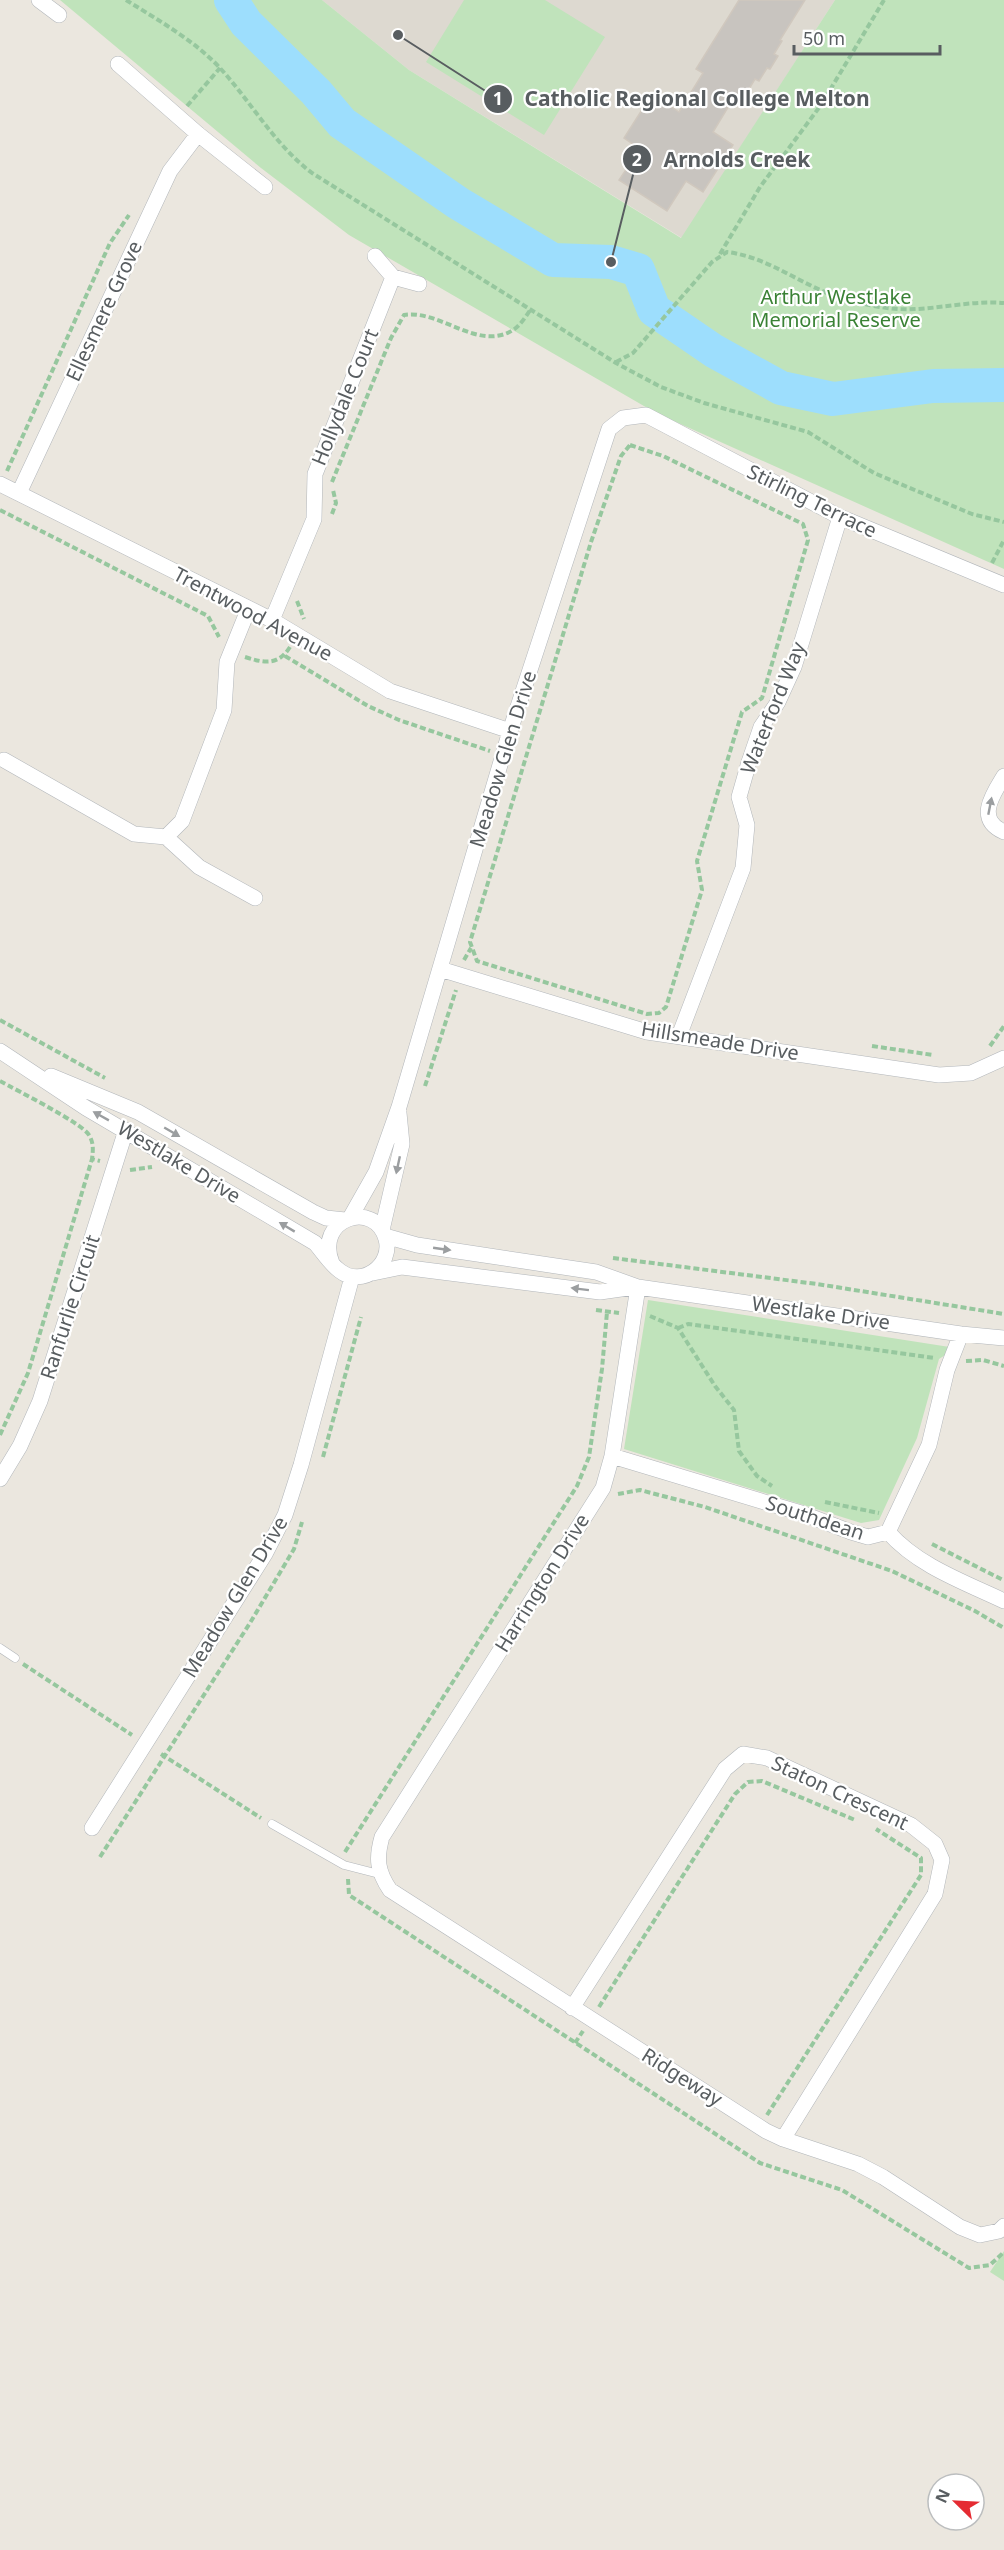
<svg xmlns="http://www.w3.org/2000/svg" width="1004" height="2550" font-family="'Noto Sans',sans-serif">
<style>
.education{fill:#ddd9d0}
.green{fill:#c0e3bb}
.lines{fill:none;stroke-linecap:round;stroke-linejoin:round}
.river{stroke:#9ddefd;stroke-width:34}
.building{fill:#c8c4bf;stroke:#d0c8be;stroke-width:1.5}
.lane-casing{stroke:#b2b6ba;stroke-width:9}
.street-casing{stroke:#b2b6ba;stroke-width:16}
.path{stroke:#96c79e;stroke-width:4;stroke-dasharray:6 3;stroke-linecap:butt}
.lane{stroke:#fff;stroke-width:8}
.street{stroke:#fff;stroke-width:15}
.oneway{fill:#9b9ea0}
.labels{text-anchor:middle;stroke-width:4.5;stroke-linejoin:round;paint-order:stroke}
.park-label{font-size:20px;fill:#3a8235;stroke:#fff}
.street-label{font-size:20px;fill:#585d60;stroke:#fff}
.leader{fill:none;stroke:#585d60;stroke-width:2}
.callout-dot{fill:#585d60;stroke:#fff;stroke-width:2}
.mark-label{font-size:18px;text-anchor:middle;font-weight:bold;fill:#fff}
.callout-label{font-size:21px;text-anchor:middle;font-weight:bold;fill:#585d60;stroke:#fff;stroke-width:4.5;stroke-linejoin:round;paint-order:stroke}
</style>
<rect width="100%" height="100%" fill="#ebe7df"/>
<path class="education" d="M322,0H835L682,238L409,70Z"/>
<path class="green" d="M60,0H322L409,70L681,238L835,0H1004V569L656,413L349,235L261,168Z
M464,0H545L605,37L544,135L426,62Z
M648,1300L956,1348L939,1359L917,1438L879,1520L861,1523L624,1449Z
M1004,2251V2281L990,2272Z"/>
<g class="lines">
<path class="river" d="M231,0L246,23L316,92L342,123L458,203L553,260L611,262L638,270L654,310L714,351L781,388L833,399L933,386L1004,385"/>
</g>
<path class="building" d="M739,0H805L780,40L782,41L774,54L778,56L770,69L767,68L759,81L755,79L743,99L736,94L713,132L733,145L703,192L686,181L667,211L619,180L640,149L624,138L652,94L679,112L703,73L696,69Z"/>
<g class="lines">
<defs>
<path id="lane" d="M0,1648L15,1658
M272,1824L344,1865L379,1874"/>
<path id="street" d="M39,0L59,15
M118,64L198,134L265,187
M375,256L393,277L419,284
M0,484L272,620L390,691L510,731
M19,493L170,171L198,134
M272,620L314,519L315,474L393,277
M4,760L134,834L166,837L182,821L224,710L227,662L248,610
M1004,776C993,794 975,819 1004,832
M166,837L199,867L255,898
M440,969L647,1032L939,1075L971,1073L1004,1058
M679,1036L743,868L747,825L739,797L749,762L761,727L778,702L794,667L840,517
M0,1051L86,1108L315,1243C323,1252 330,1264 340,1271C362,1288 393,1265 386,1239C375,1199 314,1218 332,1263
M51,1076L138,1112L313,1212L326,1218L345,1220
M350,1218L376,1172L399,1107L510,731L609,429L623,418L646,415L840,517L1004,585
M382,1230L402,1144L399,1113
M385,1236L417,1245L596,1272L638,1287L961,1334L1004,1338
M373,1273L402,1267L600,1292L635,1287
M638,1287L612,1456L603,1488L382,1837C376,1858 377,1871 390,1890L766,2131L783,2139L858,2164L883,2177L960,2227L980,2235L999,2231L1004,2226
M612,1456L801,1513L851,1532L868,1537L888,1532C918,1566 964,1582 1004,1601
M0,1479L20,1446L40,1401L126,1130
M888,1532L929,1445L947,1370L961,1334
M92,1828L265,1554L285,1515L301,1465L352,1277
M572,2008L725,1769L743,1754L767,1758L911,1825L935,1844L942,1860L935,1894L783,2139"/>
</defs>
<use href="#lane" class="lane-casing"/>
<use href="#street" class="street-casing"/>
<path class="path" d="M126,0C158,20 195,41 220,68C252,103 274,144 312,173L616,363L661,387L704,403L808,432L874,473L972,514L1004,522
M187,106L220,68
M720,254L760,187L821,105L884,0
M616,362L633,353L712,262L727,252C770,257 806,289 847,300C863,304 881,308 898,309C933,311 968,300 1004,303
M630,445L663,456L803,524L808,540L762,698L742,712L697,861L702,890L666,1007L659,1013L647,1014L477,961L470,942L591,542L621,456Z
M7,471L110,243L129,215
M332,482L391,338L404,315C440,309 478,352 513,330C520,326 526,316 531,309
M0,510L208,616L219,637
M332,514L336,503L333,490
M992,563L1004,540
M297,601L304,619
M285,656L368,706L399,720L490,751
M245,657C264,663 278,666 290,647
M464,960L471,948
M0,1020L105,1078
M872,1046L933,1055
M990,1046L1004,1026
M0,1081C16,1090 82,1123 89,1135C94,1143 93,1151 92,1159L100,1161
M425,1086L456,990
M130,1170L152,1167
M613,1258L817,1284L1004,1314
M596,1310L619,1313
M650,1316L678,1328L715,1386L734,1410L739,1451L757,1476L772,1486
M678,1328L688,1324L935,1358
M966,1361L983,1360L1004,1366
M0,1435L28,1373L92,1159
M323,1457L361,1317
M618,1494L640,1490L705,1507L892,1571L975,1611L1004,1628
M825,1502L879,1513
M932,1544L1003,1580
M23,1664L132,1735
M161,1754L261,1818
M345,1852L577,1486L589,1457L602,1369L607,1312
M100,1857L250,1623L294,1549L302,1522
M348,1879L349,1895L760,2163L842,2190L969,2268L990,2265L1004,2252
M599,2007L735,1794L748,1782L762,1781L855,1820
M575,2043L583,2031
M767,2115L921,1875V1858L876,1829"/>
<use href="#lane" class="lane"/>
<use href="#street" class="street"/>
</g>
<defs><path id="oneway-solid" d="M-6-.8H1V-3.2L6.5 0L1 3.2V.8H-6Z" transform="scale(1.5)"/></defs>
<g class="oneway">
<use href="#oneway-solid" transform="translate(990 806) rotate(-79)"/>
<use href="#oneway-solid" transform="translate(101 1116) rotate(-151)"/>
<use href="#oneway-solid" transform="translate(172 1132) rotate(30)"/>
<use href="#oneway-solid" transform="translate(398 1165) rotate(102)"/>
<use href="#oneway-solid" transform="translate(287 1227) rotate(-149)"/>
<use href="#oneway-solid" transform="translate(442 1249) rotate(8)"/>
<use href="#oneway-solid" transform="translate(580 1289) rotate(-173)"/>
</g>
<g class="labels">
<g class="park-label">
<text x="836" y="304">Arthur Westlake<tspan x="836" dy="23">Memorial Reserve</tspan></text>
</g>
<g class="street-label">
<text transform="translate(104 311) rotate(-65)" y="7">Ellesmere Grove</text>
<text transform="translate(345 397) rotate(-68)" y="7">Hollydale Court</text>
<text transform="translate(812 501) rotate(26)" y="7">Stirling Terrace</text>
<text transform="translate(253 614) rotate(28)" y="7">Trentwood Avenue</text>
<text transform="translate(773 708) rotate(-68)" y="7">Waterford Way</text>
<text transform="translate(503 759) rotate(-73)" y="7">Meadow Glen Drive</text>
<text transform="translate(720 1041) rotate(9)" y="7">Hillsmeade Drive</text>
<text transform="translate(179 1162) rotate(31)" y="7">Westlake Drive</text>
<text transform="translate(70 1307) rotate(-72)" y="7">Ranfurlie Circuit</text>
<text transform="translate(821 1313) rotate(8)" y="7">Westlake Drive</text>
<text transform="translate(815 1518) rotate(18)" y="7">Southdean</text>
<text transform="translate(542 1583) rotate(-58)" y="7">Harrington Drive</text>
<text transform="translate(235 1597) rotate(-59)" y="7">Meadow Glen Drive</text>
<text transform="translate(840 1793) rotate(25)" y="7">Staton Crescent</text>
<text transform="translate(682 2077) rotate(32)" y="7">Ridgeway</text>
</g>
</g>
<path class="leader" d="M398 35L498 99M611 262L637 159"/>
<g class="callout-dot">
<circle cx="398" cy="35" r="6"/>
<circle cx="611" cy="262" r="6"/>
<circle cx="498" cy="99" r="15"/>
<circle cx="637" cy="159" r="15"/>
</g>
<g class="mark-label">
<text x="498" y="105">1</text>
<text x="637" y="166">2</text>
</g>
<g class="callout-label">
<text x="697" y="106">Catholic Regional College Melton</text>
<text x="737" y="167">Arnolds Creek</text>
</g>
<g transform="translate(956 2502) rotate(294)"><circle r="28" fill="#ffffff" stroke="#bcbebf" stroke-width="1.5"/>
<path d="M0-4.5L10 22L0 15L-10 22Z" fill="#e52b32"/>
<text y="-9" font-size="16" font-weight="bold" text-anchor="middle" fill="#585d60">N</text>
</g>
<path d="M794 45v9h146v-9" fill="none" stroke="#585d60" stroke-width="3"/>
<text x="803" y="45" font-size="18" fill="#585d60" stroke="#ffffff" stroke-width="4.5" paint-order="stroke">50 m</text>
</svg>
